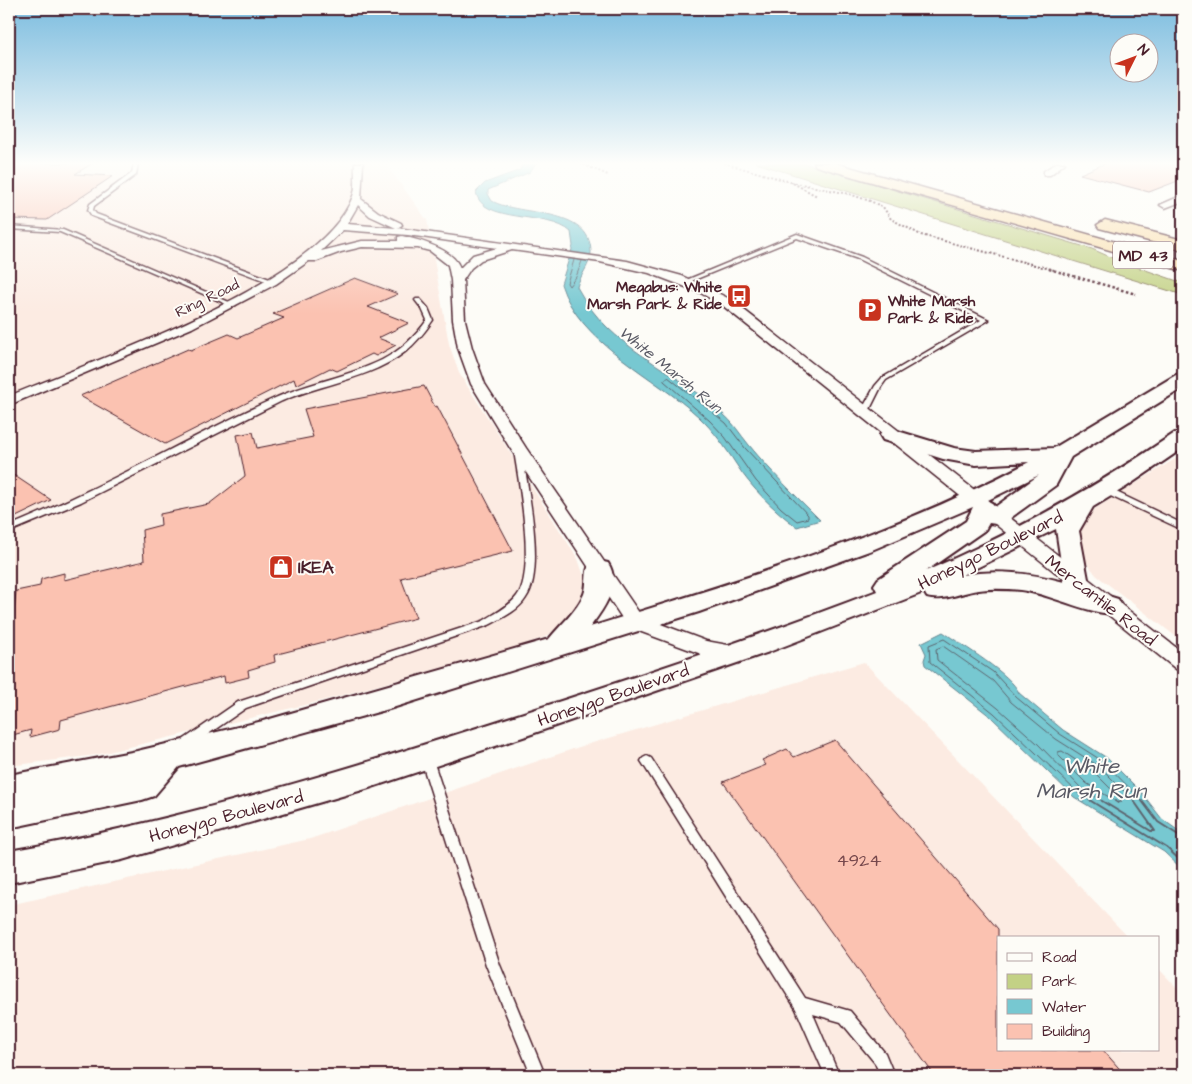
<svg xmlns="http://www.w3.org/2000/svg" width="1192" height="1084" font-family="'Architects Daughter',sans-serif">
<style>
.built{fill:#fcebe2}
.green{fill:#c3d185;stroke:#867858}
.water{fill:#77c8d1;stroke:#65848f}
.lines{fill:none;stroke-linecap:round;stroke-linejoin:round}
.shore-far1{stroke:#5c636d;stroke-width:1}
.shore{stroke:#5c636d;stroke-width:2}
.building{fill:#fbc2b1;stroke:#4a1f2b}
.service-casing{stroke:#4a1f2b;stroke-width:3}
.minor-casing{stroke:#4a1f2b;stroke-width:3}
.secondary-casing{stroke:#4a1f2b;stroke-width:4}
.trunk-casing{stroke:#4a1f2b;stroke-width:3}
.path-far1{stroke:#4a1f2b;stroke-width:2;stroke-dasharray:2 2;stroke-linecap:butt}
.path{stroke:#4a1f2b;stroke-width:2.5;stroke-dasharray:2.5 2.5;stroke-linecap:butt}
.service{fill:#fdfcf7;fill-rule:evenodd}
.minor{fill:#fdfcf7;fill-rule:evenodd}
.secondary{fill:#fdfcf7;fill-rule:evenodd}
.trunk{fill:#f9ddab;fill-rule:evenodd}
.labels{text-anchor:middle;stroke-width:4;stroke-linejoin:round;paint-order:stroke}
.far-poi-label{font-size:15px;font-weight:bold;fill:#4a1f2b;stroke:#fdfcf7;text-anchor:end}
.far-street-label{font-size:15px;fill:#4a1f2b;stroke:#fdfcf7}
.shield{fill:#fdfcf7;stroke:#806168;stroke-width:1}
.shield-label{font-size:16px;font-weight:bold;fill:#4a1f2b}
.far-water-label{font-size:16px;font-style:italic;fill:#5a5a65;stroke:#fdfcf7}
.street-label{font-size:18px;fill:#4a1f2b;stroke:#fdfcf7}
.poi-label{font-size:18px;font-weight:bold;fill:#4a1f2b;stroke:#fdfcf7;text-anchor:start}
.near-number-label{font-size:18px;fill:#76484c}
.near-water-label{font-size:22px;font-style:italic;fill:#5a5a65;stroke:#fdfcf7}
</style>
<rect width="100%" height="100%" fill="#fdfcf7"/>
<filter id="ink" filterUnits="userSpaceOnUse"><feTurbulence type="fractalNoise" baseFrequency=".02" numOctaves="2"/><feDisplacementMap in="SourceGraphic" scale="10" xChannelSelector="R" yChannelSelector="G"/><feConvolveMatrix kernelMatrix="1 2 1 2 8 2 1 2 1" color-interpolation-filters="sRGB"/></filter>
<g filter="url(#ink)">
<path class="built" d="M9,163H385L427,220L449,344L459,373L578,559L585,579L582,595L574,613L560,627L545,637L517,647L321,701L96,755L9,766Z
M1183,454V642L1096,575L1085,560L1078,541L1084,520L1093,510Z
M864,662L1129,938H998V1050H1158V968L1183,994V1075H9V905L310,839L579,747Z"/>
<path class="green" d="M756,163H804L1092,249L1117,260L1183,283V295Z"/>
<path class="water" d="M523,163H536L530,172L488,190V194L492,201C521,217 590,206 591,252C591,264 579,277 577,287C611,351 672,366 722,413C733,422 740,434 749,445C771,472 796,496 820,520L797,527C775,511 751,488 736,464C725,447 714,431 699,417C656,377 579,343 561,284L573,246L571,232C549,211 481,224 476,192L485,183L520,170Z
M943,632C962,645 1012,675 1019,693L1063,730L1107,758L1141,792L1162,819L1183,834V870L1164,852L1074,797L991,717L925,665L924,660L926,654L921,643Z"/>
<g class="lines">
<path class="shore-far1" d="M574,260L567,283L569,286L576,277L582,261
M668,377L726,423L745,448L808,515V518L797,521L781,508L756,481L725,437L710,421L664,381Z
M1093,802L1078,793L994,713L930,662L929,645L944,639L993,672L1016,697L1060,734L1104,762L1143,802
M1104,802L1081,788L1037,743L998,708L937,660L936,649L943,646L993,681L1011,702L1056,739L1100,767L1135,802
M1117,802L1086,783L1058,755V752L1062,751L1095,773L1121,799L1120,802"/>
<path class="shore" d="M1091,801L1167,848L1183,863
M1102,801L1151,831H1155L1134,801
M1115,801L1118,803L1121,801
M1142,801L1158,822L1183,838"/>
</g>
<path class="building" d="M9,163H93L75,174L113,176L47,220L9,219Z
M1106,163H1183V179L1149,192L1080,174Z
M355,278L398,294L368,307L409,323L378,338L396,345L376,356L372,354L337,371L330,368L296,385L294,379L165,444L80,396L188,349L191,350L229,334L238,338L284,318L273,314Z
M424,386L435,407L437,406L513,551L401,578L416,618L274,655L275,662L248,670L249,677L225,683L224,676L61,720L60,729L30,737L31,730L9,736V667L16,591L40,586L41,579L64,573V580L144,561L142,530L161,525L160,514L209,504L245,476L237,435L253,432L257,448L313,437L304,409Z
M9,472L51,500L16,517L9,512Z
M835,740L998,929V1050H1103L1125,1075H934L723,782L766,765L762,760L787,749L794,757Z"/>
<g class="lines">
<defs>
<path id="service" d="M134,163H138L136,175L94,206L93,210L96,214L275,281V283H271L92,216L88,210L90,204L132,173Z
M9,226L63,230L236,305L231,306L60,232L9,229Z
M797,234L862,257L989,320L886,380L881,387L867,415H861L860,413L875,386L882,378L981,320L858,259L797,238L689,282L684,281Z
M416,299H420L428,308L433,320C425,332 416,343 405,352C370,379 321,384 282,401L81,502L9,532V526C101,489 185,439 275,398C310,382 348,377 382,360C401,350 415,337 427,320L422,309L415,300Z
M515,449H518L522,451C527,485 546,570 526,598C518,611 502,618 489,625L246,708L191,746L187,747L183,746L181,743L183,740L238,702L483,621C494,614 509,607 517,596C536,572 519,482 514,451Z
M1104,489H1110L1183,524V530L1104,493L1103,491Z
M426,752L430,754L432,757L500,965L545,1075H531L486,965L420,757L422,754Z
M647,756L651,758L805,998L850,1011L885,1053L894,1075H880L875,1063L841,1022L813,1014L839,1075H825L796,1009L643,764L641,761L643,758Z"/>
<path id="minor" d="M355,163H363L361,199L378,212L401,223L402,225L397,228L627,261L682,276L730,299L1183,653V671L1176,669L722,305L699,292L649,273L600,262L512,250L481,260L471,268L463,280L465,320L472,348L485,384L526,448L642,617L706,641L744,648L747,653L744,658L737,660L704,655L628,627L510,448L471,384L458,348L453,320L451,280L448,265L430,251L418,248L362,247L341,252L317,261H309L276,284L192,328L9,405V396C94,360 321,284 353,196C357,187 354,173 355,163ZM358,205L370,216L396,228L347,224ZM343,230L408,235L497,248L473,255L460,268C454,249 419,240 402,236L398,237V241H362L321,251Z
M1056,163H1065L1050,175H1044V171Z
M1183,195V201L1165,208L1160,205Z"/>
<path id="secondary" d="M1183,373V388L1071,457L1056,485L1005,522L996,524L989,523L985,530L926,571C1016,532 1094,488 1175,433L1183,432V448L1126,487L1093,507L1079,531L1088,579L1084,585L1079,587L1118,599L1122,606L1118,613C1097,618 1048,593 1021,590C1007,589 993,588 979,590C962,592 943,602 927,597L924,592L769,652L523,737L366,789L122,860L9,883V851C169,823 326,776 480,727C614,684 747,641 877,591L874,585L878,579L966,521L973,507L872,550L699,612L389,709L179,767L154,796L142,800L9,828V775L137,751L263,721L549,639C560,625 577,611 584,594C588,584 584,573 590,563L599,561L608,563C622,584 603,610 590,627C739,581 891,535 1029,462L976,465L943,459L883,440L880,435L883,430L891,429L954,448L976,451L1054,448L1176,375ZM1039,475L995,507L992,503L986,501ZM1056,529L1064,582C1029,573 998,569 962,575Z"/>
<path id="trunk" d="M814,163H835L1183,261V271L816,166Z
M1105,220L1183,240V250L1099,228L1097,225Z"/>
</defs>
<use href="#service" class="service-casing"/>
<use href="#minor" class="minor-casing"/>
<use href="#secondary" class="secondary-casing"/>
<use href="#trunk" class="trunk-casing"/>
<path class="path-far1" d="M580,163L608,175
M724,163L791,182L817,196
M791,182L849,194L870,201L883,207L891,219L921,235L1054,270"/>
<path class="path" d="M1049,269L1136,294"/>
<use href="#service" class="service"/>
<use href="#minor" class="minor"/>
<use href="#secondary" class="secondary"/>
<use href="#trunk" class="trunk"/>
</g>
</g>
<linearGradient id="sky" x2="0" y2="1"><stop stop-color="#7bbcdf"/><stop offset="0.52" stop-color="#fefefb"/><stop offset="1" stop-color="#fefefb" stop-opacity="0"/></linearGradient>
<rect width="1192" height="314" fill="url(#sky)"/>
<defs>
<symbol id="bus-square" viewBox="-11 -11 22 22"><rect x="-9" y="-9" width="18" height="18" rx="4" fill="#c8321e" stroke="#fdfcf7"/><path d="M-5-6H5V4H4V6H2V4H-2V6H-4V4H-5ZM-3.5-4V0h7V-4ZM-3.5 1.2v1.5H-2V1.2ZM2 1.2v1.5H3.5V1.2Z" fill="#fff"/></symbol>
<symbol id="parking-square" viewBox="-11 -11 22 22"><rect x="-9" y="-9" width="18" height="18" rx="4" fill="#c8321e" stroke="#fdfcf7"/><path d="M-3.5-5.5H1a3.5 3.5 0 0 1 0 7H-1V5.5H-3.5ZM-1-3.4V-.6H.8a1.4 1.4 0 0 0 0-2.8Z" fill="#fff"/></symbol>
<symbol id="shop-square" viewBox="-11 -11 22 22"><rect x="-9" y="-9" width="18" height="18" rx="4" fill="#c8321e" stroke="#fdfcf7"/><path d="M-5-2.5h2.3a2.7 3.5 0 0 1 5.4 0H5L5.5 6h-11ZM-1.5-2.5h3a1.5 2.3 0 0 0-3 0Z" fill="#fff"/></symbol>
</defs>
<g fill-rule="evenodd">
<use href="#bus-square" x="725" y="282" width="28" height="28"/>
<use href="#parking-square" x="856" y="296" width="28" height="28"/>
<use href="#shop-square" x="267" y="553" width="28" height="28"/>
</g>
<g class="labels">
<g class="far-poi-label">
<text x="722" y="292">Megabus: White<tspan x="722" dy="17">Marsh Park &amp; Ride</tspan></text>
<text x="888" y="306" text-anchor="start">White Marsh<tspan x="888" dy="17">Park &amp; Ride</tspan></text>
</g>
<g class="far-street-label">
<text transform="translate(207 298) rotate(-26)" y="5">Ring Road</text>
</g>
<rect class="shield" x="1113" y="241.5" width="60" height="27" rx="4"/>
<g class="shield-label">
<text x="1143" y="261">MD 43</text>
</g>
<g class="far-water-label">
<text transform="translate(671 369) rotate(39)" y="6">White Marsh Run</text>
</g>
<g class="street-label">
<text transform="translate(990 550) rotate(-26)" y="6">Honeygo Boulevard</text>
<text transform="translate(1101 600) rotate(38)" y="6">Mercantile Road</text>
<text transform="translate(613 695) rotate(-19)" y="6">Honeygo Boulevard</text>
<text transform="translate(226 816) rotate(-15)" y="6">Honeygo Boulevard</text>
</g>
<g class="poi-label">
<text x="298" y="573">IKEA</text>
</g>
<g class="near-number-label">
<text x="859" y="866">4924</text>
</g>
<g class="near-water-label">
<text x="1091" y="773">White<tspan x="1091" dy="25">Marsh Run</tspan></text>
</g>
</g>
<rect width="1192" height="1084" fill="none" stroke="#fdfcf7" stroke-width="30"/>
<rect x="15" y="15" width="1162" height="1054" fill="none" stroke="#4a1f2b" stroke-width="2" filter="url(#ink)"/>
<rect x="997" y="936" width="162" height="115" fill="#fdfcf7" stroke="#b5a4a5"/>
<rect x="1007" y="953" width="25" height="8" fill="#fdfcf7" stroke="#b5a4a5"/>
<text x="1042" y="962" font-size="15" fill="#4a1f2b">Road</text>
<rect x="1007" y="974" width="25" height="15" fill="#c3d185" stroke="#b5a4a5"/>
<text x="1042" y="986" font-size="15" fill="#4a1f2b">Park</text>
<rect x="1007" y="999" width="25" height="15" fill="#77c8d1" stroke="#b5a4a5"/>
<text x="1042" y="1012" font-size="15" fill="#4a1f2b">Water</text>
<rect x="1007" y="1024" width="25" height="15" fill="#fbc2b1" stroke="#b5a4a5"/>
<text x="1042" y="1036" font-size="15" fill="#4a1f2b">Building</text>
<g transform="translate(1134 58) rotate(48)"><circle r="24" fill="#fdfcf7" stroke="#b5a4a5"/>
<path d="M0-4L9 19L0 12L-9 19Z" fill="#c8321e"/>
<text y="-8" font-size="14" font-weight="bold" text-anchor="middle" fill="#4a1f2b">N</text>
</g>
</svg>
